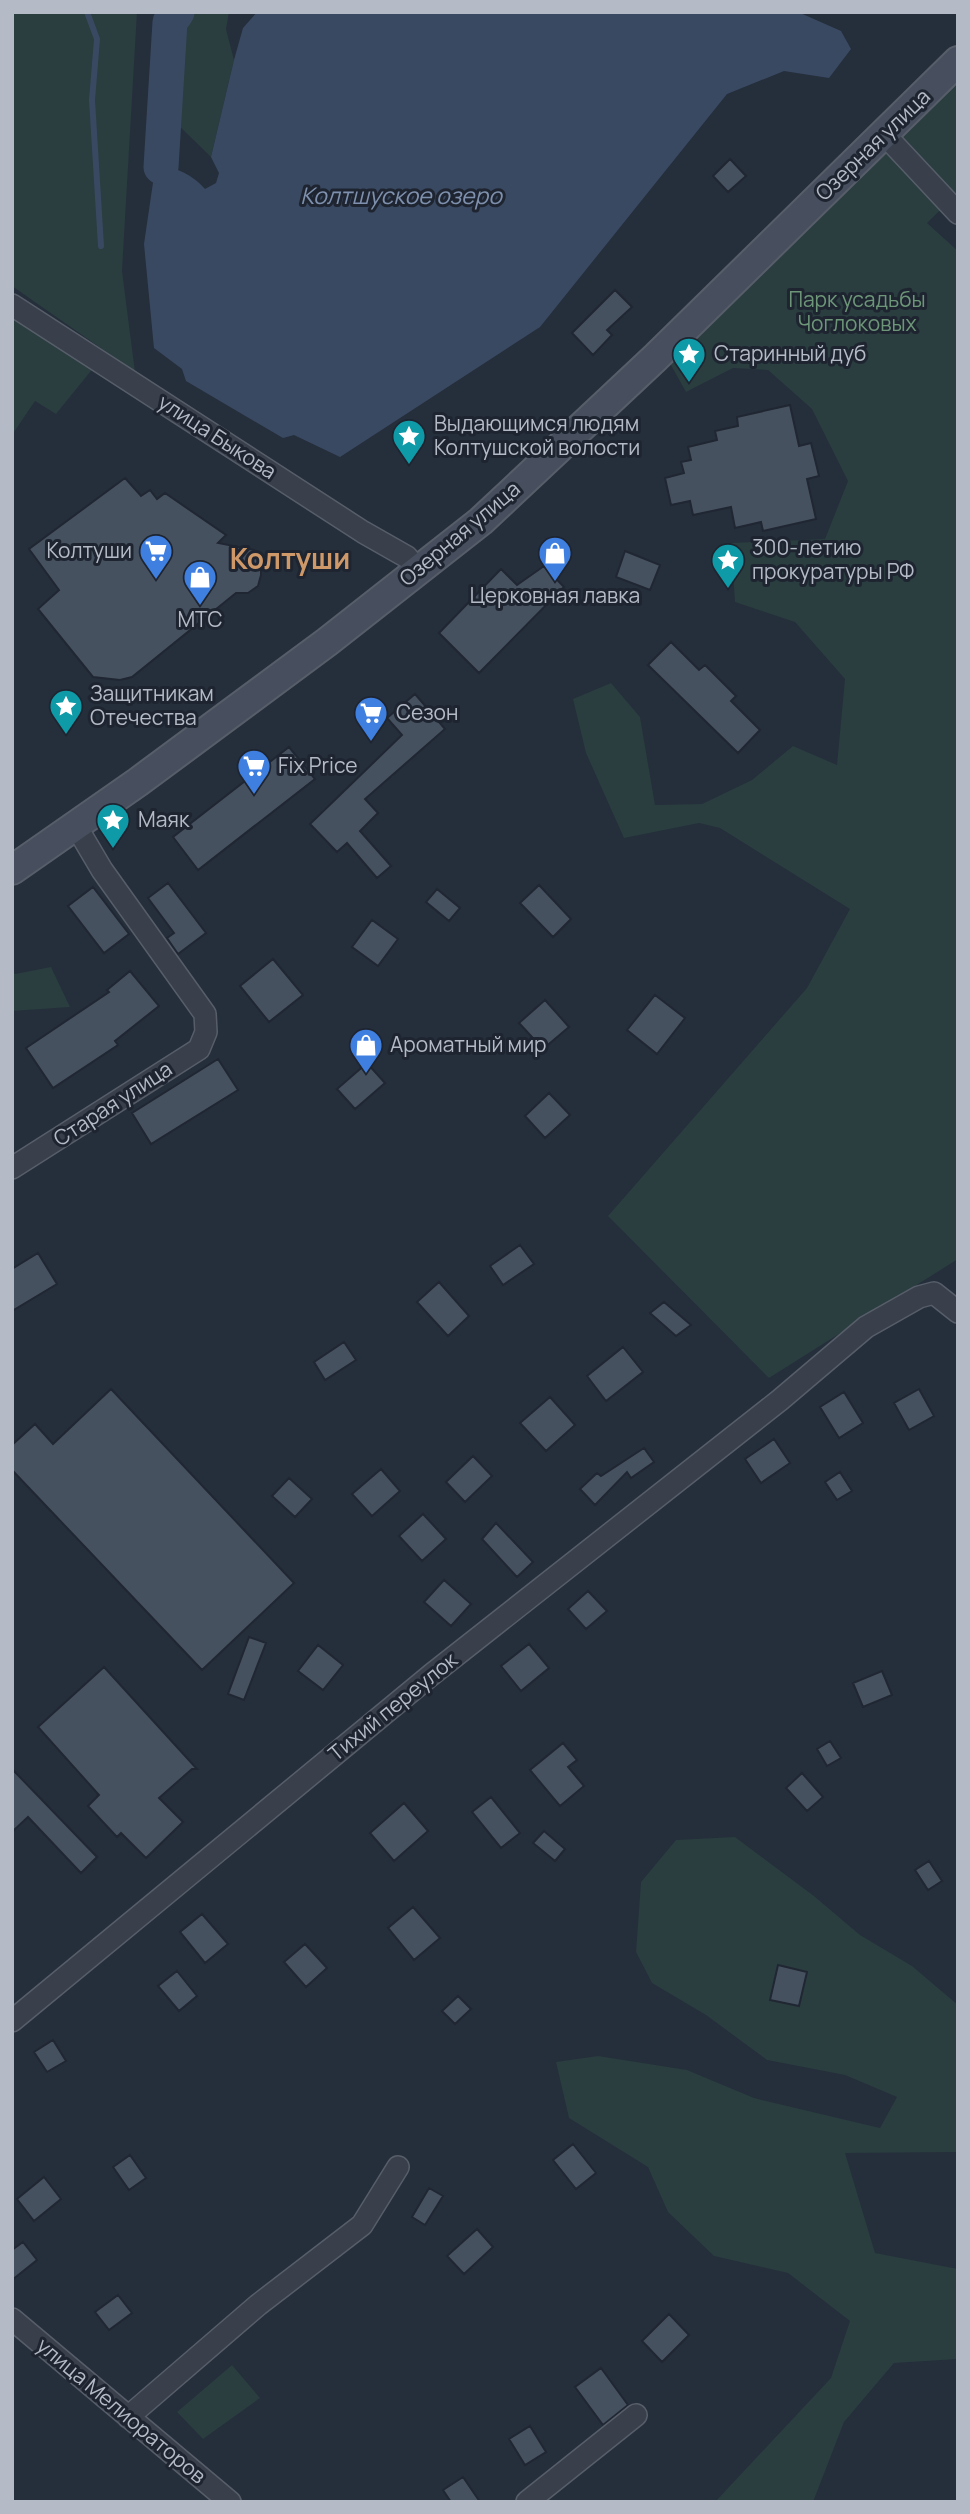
<svg xmlns="http://www.w3.org/2000/svg" width="970" height="2514" font-family="Manrope,sans-serif">
<style>
.green{fill:#2a3d3f}
.water{fill:#3a4962}
.lines{fill:none;stroke-linecap:round;stroke-linejoin:round}
.stream{stroke:#3a4962;stroke-width:6}
.river{stroke:#3a4962;stroke-width:35}
.building{fill:#465160;stroke:#202733;stroke-width:2}
.minor-casing{stroke:#575e6a;stroke-width:24}
.secondary-casing{stroke:#575e6a;stroke-width:32}
.minor{stroke:#39404c;stroke-width:21}
.secondary{stroke:#474f5e;stroke-width:28}
.labels{text-anchor:middle;stroke-width:6;stroke-linejoin:round;paint-order:stroke}
.street-label{font-size:21px;fill:#b4bbc7;stroke:#1e2531}
.park-label{font-size:21px;fill:#6d9678;stroke:#1e2531}
.poi-label{font-size:21px;fill:#b4bbc7;stroke:#1e2531;text-anchor:start}
.water-label{font-size:23px;font-style:italic;fill:#7e90ad;stroke:#1e2531}
.district-label{font-size:28px;font-weight:bold;fill:#ce9869;stroke:#1e2531}
</style>
<rect width="100%" height="100%" fill="#252e3b"/>
<path class="green" d="M12,12H137L122,271L135,372L12,286Z
M181,12H229L226,29L234,60L211,157L174,121Z
M955,78L958,81V193L927,223L958,251V1259L769,1378L608,1216L807,988L850,909L720,828L699,823L624,838L586,753L573,699L611,683L640,717L655,805L702,804L752,780L793,746L837,765L845,679L795,622L735,602L731,543L825,539L848,481L812,409L768,370L733,368L686,392L667,358Z
M12,314L95,366L56,414L35,401L12,435Z
M51,967L70,1007L12,1011V971L15,974Z
M735,1837L814,1896L860,1935L912,1966L958,2005V2152L845,2153L875,2253L958,2269V2359L894,2363L844,2422L813,2502H715L831,2378L850,2321L788,2273L714,2256L668,2212L648,2167L569,2118L556,2062L598,2056L687,2070L754,2098L880,2128L897,2097L845,2075L767,2060L706,2015L652,1983L636,1952L641,1882L676,1840Z
M232,2365L260,2398L203,2439L177,2412Z"/>
<path class="water" d="M257,12H798L841,31L851,49L829,78L784,71L727,94L540,327L340,457L294,435L283,438L186,381L182,369L154,348L144,244L155,169C172,163 194,176 205,189L216,183L219,173L211,157L234,60L243,28Z"/>
<g class="lines">
<path class="stream" d="M87,12L97,39L92,100L101,246"/>
<path class="river" d="M161,167L170,22L177,12"/>
</g>
<path class="building" d="M730,159L746,176L728,192L713,176Z
M615,290L632,307L607,330L612,335L593,355L572,333Z
M790,405L799,446L811,443L819,476L807,479L816,519L763,531L761,522L735,528L731,507L693,515L690,501L671,505L665,478L684,473L681,462L691,460L688,447L717,440L715,431L738,426L737,417Z
M125,478L141,496L150,490L157,499L165,493L226,535L218,543L254,550L261,560V575L258,586L248,593H236L132,677L120,680L93,677L38,609L59,590L29,549Z
M625,551L660,565L650,590L616,577Z
M544,566L564,587L479,673L439,633L501,569L517,585Z
M671,642L699,670L705,665L736,696L731,701L760,730L738,753L648,665Z
M415,694L445,729L365,799L378,813L360,831L391,866L377,878L347,843L337,852L310,824L402,735L387,718Z
M289,747L315,779L198,870L173,837Z
M168,883L206,933L178,954L167,938L174,933L148,898Z
M539,885L571,919L553,937L520,903Z
M93,887L129,934L104,953L68,906Z
M437,889L460,908L449,921L426,902Z
M372,920L398,939L378,966L352,947Z
M273,959L303,995L269,1022L240,986Z
M130,971L159,1006L115,1041L118,1045L53,1088L26,1048L109,992L107,990Z
M655,995L685,1018L657,1054L627,1030Z
M545,1000L569,1027L543,1049L519,1023Z
M218,1059L238,1090L151,1144L132,1113Z
M367,1063L385,1083L355,1109L337,1089Z
M549,1093L570,1115L545,1138L525,1116Z
M520,1245L534,1264L503,1285L490,1266Z
M38,1253L57,1284L12,1311V1269Z
M439,1282L469,1316L448,1336L417,1302Z
M664,1302L691,1325L676,1336L650,1313Z
M344,1342L356,1360L325,1380L314,1362Z
M623,1347L643,1372L606,1401L587,1376Z
M111,1389L294,1583L202,1670L12,1470V1445L35,1424L53,1444Z
M919,1389L934,1416L909,1430L894,1403Z
M844,1392L863,1423L839,1438L820,1407Z
M550,1397L575,1425L546,1451L520,1423Z
M774,1439L790,1463L761,1483L745,1459Z
M644,1448L654,1462L631,1478L627,1472L595,1505L580,1489L597,1473L601,1476Z
M473,1456L492,1476L465,1502L446,1482Z
M381,1469L400,1491L372,1516L352,1494Z
M840,1472L852,1491L837,1500L825,1482Z
M289,1478L312,1499L295,1517L272,1496Z
M423,1514L446,1539L422,1561L399,1536Z
M496,1523L533,1562L517,1577L482,1539Z
M444,1580L471,1604L451,1626L424,1602Z
M588,1591L607,1611L586,1629L568,1609Z
M249,1637L266,1643L244,1700L228,1694Z
M529,1644L549,1668L521,1691L501,1666Z
M318,1645L343,1665L323,1690L298,1671Z
M104,1667L197,1769H192L159,1798L183,1822L146,1858L121,1833L117,1837L88,1806L99,1795L38,1727Z
M882,1671L892,1695L863,1707L853,1683Z
M830,1741L841,1758L827,1766L817,1749Z
M563,1743L577,1760L568,1767L584,1786L560,1806L530,1770Z
M12,1769L97,1857L81,1873L28,1817L12,1832Z
M802,1773L823,1797L807,1811L786,1788Z
M491,1797L520,1833L501,1848L472,1812Z
M404,1803L428,1831L394,1861L370,1833Z
M544,1831L565,1849L555,1861L533,1843Z
M929,1861L942,1881L928,1890L915,1870Z
M413,1907L440,1938L414,1960L388,1928Z
M202,1914L228,1944L205,1963L180,1932Z
M305,1944L327,1968L306,1987L284,1962Z
M778,1965L807,1972L799,2006L770,2000Z
M177,1971L197,1996L179,2011L158,1986Z
M458,1996L471,2009L455,2024L442,2011Z
M53,2040L66,2061L47,2072L34,2052Z
M573,2144L596,2173L576,2189L553,2160Z
M130,2155L146,2178L129,2190L113,2167Z
M44,2177L61,2199L34,2221L17,2199Z
M429,2188L443,2196L425,2225L412,2217Z
M477,2229L493,2247L464,2274L447,2256Z
M23,2242L37,2260L12,2280V2250Z
M118,2295L132,2313L109,2330L95,2312Z
M669,2314L689,2335L662,2362L642,2341Z
M601,2368L628,2405L603,2425L575,2387Z
M530,2426L546,2452L525,2465L509,2439Z
M463,2477L480,2502H451L443,2490Z"/>
<g class="lines">
<defs>
<path id="minor" d="M884,134L958,213
M12,305L363,532L407,557L419,571
M12,1168L199,1049L206,1032L205,1014L102,870L76,826
M12,2021L431,1675L780,1400L866,1327L919,1297L934,1293L958,1312
M12,2319L230,2502
M128,2417L258,2305L362,2225L398,2167
M527,2502L636,2415"/>
<path id="secondary" d="M12,870L138,782L327,642L481,521L655,358L958,61"/>
</defs>
<use href="#minor" class="minor-casing"/>
<use href="#secondary" class="secondary-casing"/>
<use href="#minor" class="minor"/>
<use href="#secondary" class="secondary"/>
</g>
<defs>
<symbol id="sight-pin" viewBox="-11 -11 22 30"><path d="M0 17L-7.5 6A9.5 9.5 0 1 1 7.5 6Z" fill="#0f9aa8" stroke="#1e2531"/><path d="M0-6L1.8-2.2L6-1.7L2.9 1.2L3.7 5.4L0 3.3L-3.7 5.4L-2.9 1.2L-6-1.7L-1.8-2.2Z" fill="#fff"/></symbol>
<symbol id="supermarket-pin" viewBox="-11 -11 22 30"><path d="M0 17L-7.5 6A9.5 9.5 0 1 1 7.5 6Z" fill="#3f7fe0" stroke="#1e2531"/><path d="M-6-5.5h2.5l.6 2H6L4.5 2H-2.5L-4.4-4H-6ZM-1.5 3.2a1.3 1.3 0 1 0 .1 0ZM3 3.2a1.3 1.3 0 1 0 .1 0Z" fill="#fff"/></symbol>
<symbol id="shop-pin" viewBox="-11 -11 22 30"><path d="M0 17L-7.5 6A9.5 9.5 0 1 1 7.5 6Z" fill="#3f7fe0" stroke="#1e2531"/><path d="M-5-2.5h2.3a2.7 3.5 0 0 1 5.4 0H5L5.5 6h-11ZM-1.5-2.5h3a1.5 2.3 0 0 0-3 0Z" fill="#fff"/></symbol>
</defs>
<g fill-rule="evenodd">
<use href="#sight-pin" x="670" y="335" width="38" height="52"/>
<use href="#sight-pin" x="390" y="417" width="38" height="52"/>
<use href="#supermarket-pin" x="137" y="532" width="38" height="52"/>
<use href="#shop-pin" x="536" y="534" width="38" height="52"/>
<use href="#sight-pin" x="709" y="541" width="38" height="52"/>
<use href="#shop-pin" x="181" y="558" width="38" height="52"/>
<use href="#sight-pin" x="47" y="687" width="38" height="52"/>
<use href="#supermarket-pin" x="352" y="694" width="38" height="52"/>
<use href="#supermarket-pin" x="235" y="747" width="38" height="52"/>
<use href="#sight-pin" x="94" y="801" width="38" height="52"/>
<use href="#shop-pin" x="347" y="1026" width="38" height="52"/>
</g>
<g class="labels">
<g class="street-label">
<text transform="translate(873 145) rotate(-44)" y="7">Озерная улица</text>
<text transform="translate(217 437) rotate(33)" y="7">улица Быкова</text>
<text transform="translate(460 534) rotate(-40)" y="7">Озерная улица</text>
<text transform="translate(113 1104) rotate(-33)" y="7">Старая улица</text>
<text transform="translate(393 1707) rotate(-39)" y="7">Тихий переулок</text>
<text transform="translate(121 2411) rotate(40)" y="7">улица Мелиораторов</text>
</g>
<g class="park-label">
<text x="857" y="307">Парк усадьбы<tspan x="857" dy="24">Чоглоковых</tspan></text>
</g>
<g class="poi-label">
<text x="714" y="361">Старинный дуб</text>
<text x="434" y="431">Выдающимся людям<tspan x="434" dy="24">Колтушской волости</tspan></text>
<text x="752" y="555">300-летию<tspan x="752" dy="24">прокуратуры РФ</tspan></text>
<text x="132" y="558" text-anchor="end">Колтуши</text>
<text x="555" y="603" text-anchor="middle">Церковная лавка</text>
<text x="200" y="627" text-anchor="middle">МТС</text>
<text x="90" y="701">Защитникам<tspan x="90" dy="24">Отечества</tspan></text>
<text x="396" y="720">Сезон</text>
<text x="278" y="773">Fix Price</text>
<text x="138" y="827">Маяк</text>
<text x="390" y="1052">Ароматный мир</text>
</g>
<g class="water-label">
<text x="401" y="204">Колтшуское озеро</text>
</g>
<g class="district-label">
<text x="290" y="569">Колтуши</text>
</g>
</g>
<rect width="970" height="2514" fill="none" stroke="#b4bbc7" stroke-width="28"/>
</svg>
